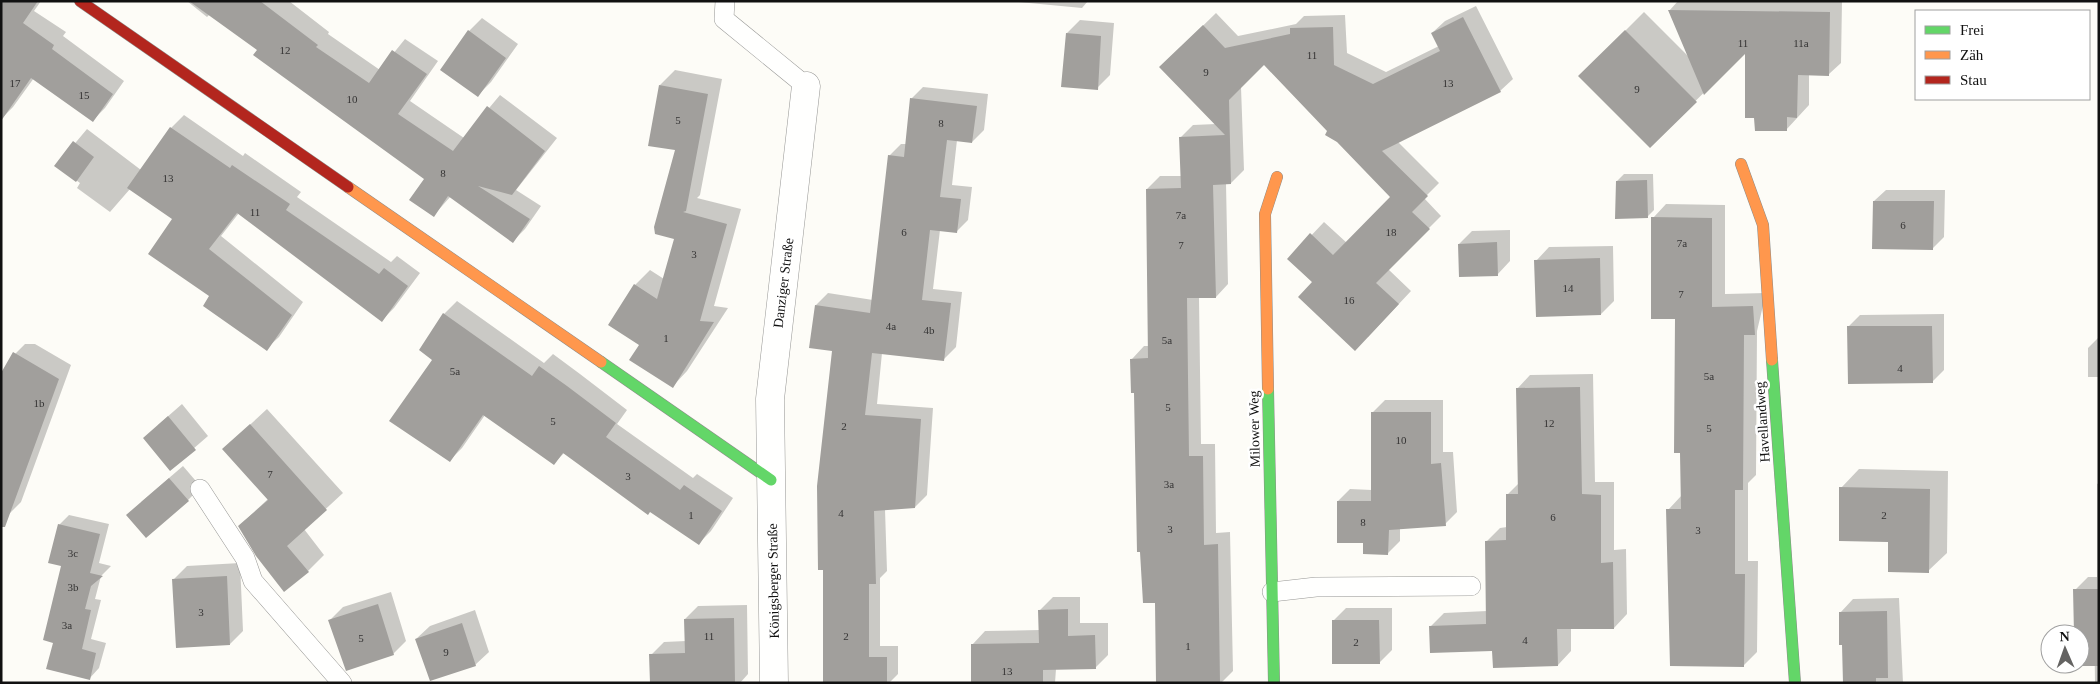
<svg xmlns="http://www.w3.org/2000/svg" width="2100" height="684" font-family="'Times New Roman',serif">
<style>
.shadow{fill:#0003}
.building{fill:#a19f9c}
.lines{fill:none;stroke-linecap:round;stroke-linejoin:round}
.lane-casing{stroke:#979795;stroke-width:20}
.street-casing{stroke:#979795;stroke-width:29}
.fast-casing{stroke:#8e8d8b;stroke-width:12}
.slow-casing{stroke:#8e8d8b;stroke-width:12}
.jam-casing{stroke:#8e8d8b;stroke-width:12}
.lane{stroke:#fffffe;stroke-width:19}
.street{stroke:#fffffe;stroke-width:28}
.fast{stroke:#63d668;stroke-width:11}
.slow{stroke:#ff974d;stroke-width:11}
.jam{stroke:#b3261e;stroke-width:11}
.labels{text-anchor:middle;stroke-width:5;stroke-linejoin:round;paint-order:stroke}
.number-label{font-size:11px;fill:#353434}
.street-label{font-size:14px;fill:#111;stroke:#fff}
</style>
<rect width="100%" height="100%" fill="#fdfcf7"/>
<path class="shadow" d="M1,1H41L34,11L66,32L63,36L124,81L105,108L93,120L34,78L13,107L1,119Z
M187,1H289L329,32L328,34L380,70L405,39L438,61L410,101L464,138L500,95L557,138L516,190L541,206L525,229L513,241L451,196L434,215L425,179L258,50L210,14L207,17Z
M1007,1H1088L1082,8Z
M1678,1H1842L1841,63L1829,74H1809V105L1786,130L1746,51L1650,146L1580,76L1644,12L1689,57L1669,11Z
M1476,6L1513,79L1500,91L1398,142L1439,183L1424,198L1441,216L1388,269L1411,291L1368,337L1289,259L1324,222L1347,243L1392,197L1264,64L1241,87L1244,170L1231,183H1226L1228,284L1216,297H1199L1201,444H1215L1216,533L1230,532L1233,671L1221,683H1157L1156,602L1141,550L1136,391L1132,359L1144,346H1149L1147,189L1160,176H1182L1180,138L1193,125L1216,124L1174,54L1216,13L1238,36L1296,24L1304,16L1345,15L1347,53L1386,72L1439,46L1432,33L1445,21Z
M482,18L518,44L491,82L478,95L469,31Z
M1080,20L1114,23L1110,75L1097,88L1067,33Z
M675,70L722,79L700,195L697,198L741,209L714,306L728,308L687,371L673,386L641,344L635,285L650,270L664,279L675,238L676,150L660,85Z
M923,87L988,94L984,130L972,142L957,140L952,185L972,187L968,220L956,232L940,230L933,289L962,292L956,347L944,359L882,353L877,404L933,408L927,495L915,507L885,509L887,571L880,578V646H898V674L889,683H824L833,350L816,305L828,293L873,300L889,156L901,144H906L911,99Z
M184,115L243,156L245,153L301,192L297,197L391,262L397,256L420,273L394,308L382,320L239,213L221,236L303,302L279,337L266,349L211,296L174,219L130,189L110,212L77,188L80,183L56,166L87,129L141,170L171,128Z
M1624,174H1653L1654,210L1647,217L1617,181Z
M1886,190H1945L1944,237L1932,249L1874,201Z
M1666,204L1725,205V294L1766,293L1757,331L1756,475L1748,483V561H1758L1757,652L1743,666L1668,510L1682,495L1676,317L1653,218Z
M1510,230V261L1497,275L1459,244L1472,231Z
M1613,246L1614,301L1601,314L1536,261L1549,247Z
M457,301L544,363L553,354L580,374L627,410L617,424L693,478L697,474L733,498L711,531L699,543L564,453L554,463L485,415L462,448L450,460L434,359L421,350L444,314Z
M1944,314V370L1932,382L1848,327L1860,315Z
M2099,337V377H2088V348Z
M25,344H35L71,365L21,502L8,515L11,358Z
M1593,374L1595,482H1614V550L1626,549L1627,614L1614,628H1571V651L1558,665L1493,649L1431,626L1444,613L1487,611V541L1500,528L1507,527V495L1519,483L1517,389L1530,375Z
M1385,400H1443V452H1453L1457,512L1445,524L1400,528V541L1388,553L1364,542L1338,501L1350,489L1372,490L1373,412Z
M182,404L208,436L170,469L158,425Z
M267,409L343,493L304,529L324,555L308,571L239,526L268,499L224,449Z
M183,466L201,487L188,500L141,502Z
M1859,469L1948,471L1947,553L1928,571L1890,540L1841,488Z
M2099,483V683H2095L2094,615L2075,590L2088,577H2097V484Z
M69,515L109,524L99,563L111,566L101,576L95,599L101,600L91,639L106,643L99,668L89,679L54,642L63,565L59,525Z
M240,563L243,631L230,644L173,580L187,566Z
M391,592L406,641L393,654L330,620L343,607Z
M1053,597H1080V623H1108V655L1095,668L1056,669L1055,683H972V645L985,631L1040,630V610Z
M1899,598L1903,683H1844V644L1840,613L1853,599Z
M747,605L748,674L740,683H651V655L664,642L686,641L685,619L698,606Z
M1346,608H1392V650L1379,663L1333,621Z
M475,610L489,652L475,665L416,639L430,626Z"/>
<path class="building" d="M1,1H38L23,23L54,45L52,49L113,94L93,122L31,78L1,121Z
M189,1H260L318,45L316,47L369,83L392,50L427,74L398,114L453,151L487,106L545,151L512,195L478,186L530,219L513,243L448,196L434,217L409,200L424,179L253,55L257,50Z
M1668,10L1830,12L1829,76L1798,75L1797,118L1787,117V131H1755L1754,118H1745V54L1704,95Z
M1463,17L1501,92L1382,151L1428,196L1412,212L1430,229L1376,283L1399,304L1355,351L1298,297L1312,282L1287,259L1310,233L1333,255L1390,197L1337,142L1325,135L1327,131L1264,65L1229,100L1231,184L1213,185L1216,298H1187L1189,456H1203L1204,545L1218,544L1220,683H1156L1155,603H1143L1140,552H1137L1134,393H1131L1130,359L1148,358L1146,189L1181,188L1179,137L1225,135L1159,67L1203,25L1225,48L1290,34V28L1333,27L1334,65L1373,84L1440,51L1431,33Z
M468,30L506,58L478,97L440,70Z
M1625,30L1697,102L1650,148L1578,76Z
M1066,33L1101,36L1098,90L1061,87Z
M659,85L708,94L686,211L683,212L727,224L700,321L714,322L673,388L629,360L639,345L608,325L634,284L657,299L674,239L655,234L654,227L675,150L648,146Z
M910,98L977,106L972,143L947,140L940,197L961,199L957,233L930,230L922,300L951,303L944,361L872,353L865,415L921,419L915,508L874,511L876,584H869V657H887V683H823V570H818L817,486L832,351L809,348L815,305L870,313L888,155L904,157Z
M170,127L230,168L232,165L290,204L286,210L379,274L384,268L408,286L382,322L237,213L209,249L292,315L267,351L203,306L209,296L148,254L172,219L127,188Z
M73,141L94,157L76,182L54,166Z
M1647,180L1648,218L1615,219L1616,181Z
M1873,201H1934L1933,250L1872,249Z
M1651,217L1712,218V307L1753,306L1755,335H1744L1743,490H1735V574H1745L1744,667L1670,666L1666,509H1681L1680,453H1674L1675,319H1651Z
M1497,242L1498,276L1459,277L1458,244Z
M1600,258L1601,315L1536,317L1534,260Z
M443,313L532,376L539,366L567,386L616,423L606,437L680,490L684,485L722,511L699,545L650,512L648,515L563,453L554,465L483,415L450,462L389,421L432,360L419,350Z
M1847,326H1932L1933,383L1848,384Z
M13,352L59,379L5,527H1V373Z
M1580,387L1582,494L1601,495V563L1613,562L1614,629H1557L1558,666L1493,668L1492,651L1430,653L1429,626L1486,624L1485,541L1506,540V494H1518L1516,388Z
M1371,412H1431V464L1441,463L1446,526L1389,530L1388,555L1363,554V543H1337V501H1371Z
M168,416L196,450L170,471L143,438Z
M250,424L327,510L287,546L309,572L284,592L256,556L238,526L268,500L222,449Z
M169,478L189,501L146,538L126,515Z
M1839,487L1930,489L1929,573L1888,572V542L1839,541Z
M58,524L100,534L90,573L103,576L91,586L85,609L91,610L82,649L96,653L90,680L46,669L53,643L43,640L61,566L48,563Z
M227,576L230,645L176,648L172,579Z
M2073,589H2099V666H2074V664H2080V634H2074Z
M378,604L394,655L346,671L328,620Z
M1068,609V636L1095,635L1096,669L1043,670V683H971V644L1039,643L1038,610Z
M1887,611L1888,678H1876V683H1843L1842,645H1839V612Z
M734,618L735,683H650L649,654L685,653L684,619Z
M1332,620H1379L1380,664H1332Z
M462,623L476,666L430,681L415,639Z"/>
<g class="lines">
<defs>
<path id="lane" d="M725,1L724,19L806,86
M200,489L245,558L253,581L342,683
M1272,592L1316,587L1471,586"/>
<path id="street" d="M774,683L770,399L806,86"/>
<path id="fast" d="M1772,360L1795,683
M601,362L771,480
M1268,389L1274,683"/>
<path id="slow" d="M1741,164L1763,225L1772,360
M348,187L601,362
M1268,389L1265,214L1277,177"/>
<path id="jam" d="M80,1L348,187"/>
</defs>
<use href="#lane" class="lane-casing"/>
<use href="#street" class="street-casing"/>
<use href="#fast" class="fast-casing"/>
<use href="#slow" class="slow-casing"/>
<use href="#jam" class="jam-casing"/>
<use href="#lane" class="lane"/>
<use href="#street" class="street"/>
<use href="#fast" class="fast"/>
<use href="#slow" class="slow"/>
<use href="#jam" class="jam"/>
</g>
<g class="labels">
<g class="number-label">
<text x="1743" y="47">11</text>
<text x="1801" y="47">11a</text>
<text x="285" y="54">12</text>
<text x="1312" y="59">11</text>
<text x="1206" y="76">9</text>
<text x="15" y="87">17</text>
<text x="1448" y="87">13</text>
<text x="1637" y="93">9</text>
<text x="84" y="99">15</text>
<text x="352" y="103">10</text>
<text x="678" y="124">5</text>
<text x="941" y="127">8</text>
<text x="443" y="177">8</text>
<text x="168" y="182">13</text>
<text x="255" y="216">11</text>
<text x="1181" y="219">7a</text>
<text x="1903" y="229">6</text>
<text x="904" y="236">6</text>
<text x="1391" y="236">18</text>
<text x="1682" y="247">7a</text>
<text x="1181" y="249">7</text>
<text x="694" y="258">3</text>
<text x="1568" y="292">14</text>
<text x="1681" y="298">7</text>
<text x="1349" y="304">16</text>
<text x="891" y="330">4a</text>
<text x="929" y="334">4b</text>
<text x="666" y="342">1</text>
<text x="1167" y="344">5a</text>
<text x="1900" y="372">4</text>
<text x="455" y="375">5a</text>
<text x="1709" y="380">5a</text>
<text x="39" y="407">1b</text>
<text x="1168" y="411">5</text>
<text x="553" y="425">5</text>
<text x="1549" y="427">12</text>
<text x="844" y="430">2</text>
<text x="1709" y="432">5</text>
<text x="1401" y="444">10</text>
<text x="270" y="478">7</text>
<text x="628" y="480">3</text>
<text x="1169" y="488">3a</text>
<text x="841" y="517">4</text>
<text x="691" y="519">1</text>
<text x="1884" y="519">2</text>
<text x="1553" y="521">6</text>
<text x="1363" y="526">8</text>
<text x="1170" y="533">3</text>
<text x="1698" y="534">3</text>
<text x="73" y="557">3c</text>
<text x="73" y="591">3b</text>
<text x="201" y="616">3</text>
<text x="67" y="629">3a</text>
<text x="709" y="640">11</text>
<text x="846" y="640">2</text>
<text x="361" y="642">5</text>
<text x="1525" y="644">4</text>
<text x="1356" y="646">2</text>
<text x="1188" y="650">1</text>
<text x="446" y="656">9</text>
<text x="1007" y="675">13</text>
</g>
<g class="street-label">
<text transform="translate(783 283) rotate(-83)" y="5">Danziger Straße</text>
<text transform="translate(1762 422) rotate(-94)" y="5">Havellandweg</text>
<text transform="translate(1254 429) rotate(-91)" y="5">Milower Weg</text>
<text transform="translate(773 581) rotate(-91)" y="5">Königsberger Straße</text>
</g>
</g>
<rect width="2100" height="684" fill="none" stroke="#111111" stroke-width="5"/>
<rect x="1915" y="10" width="175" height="90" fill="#ffffff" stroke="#a0a0a0"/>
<rect x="1925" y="26" width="25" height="8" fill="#63d668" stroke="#a0a0a0"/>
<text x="1960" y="35" font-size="15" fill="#111111">Frei</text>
<rect x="1925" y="51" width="25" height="8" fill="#ff974d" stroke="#a0a0a0"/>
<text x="1960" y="60" font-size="15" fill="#111111">Zäh</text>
<rect x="1925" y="76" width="25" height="8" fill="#b3261e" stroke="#a0a0a0"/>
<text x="1960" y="85" font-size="15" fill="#111111">Stau</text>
<g transform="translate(2065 649) rotate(358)"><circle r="24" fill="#ffffff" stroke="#a0a0a0"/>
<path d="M0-4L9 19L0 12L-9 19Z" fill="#646362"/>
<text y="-8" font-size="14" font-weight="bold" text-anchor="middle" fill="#111111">N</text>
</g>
</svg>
